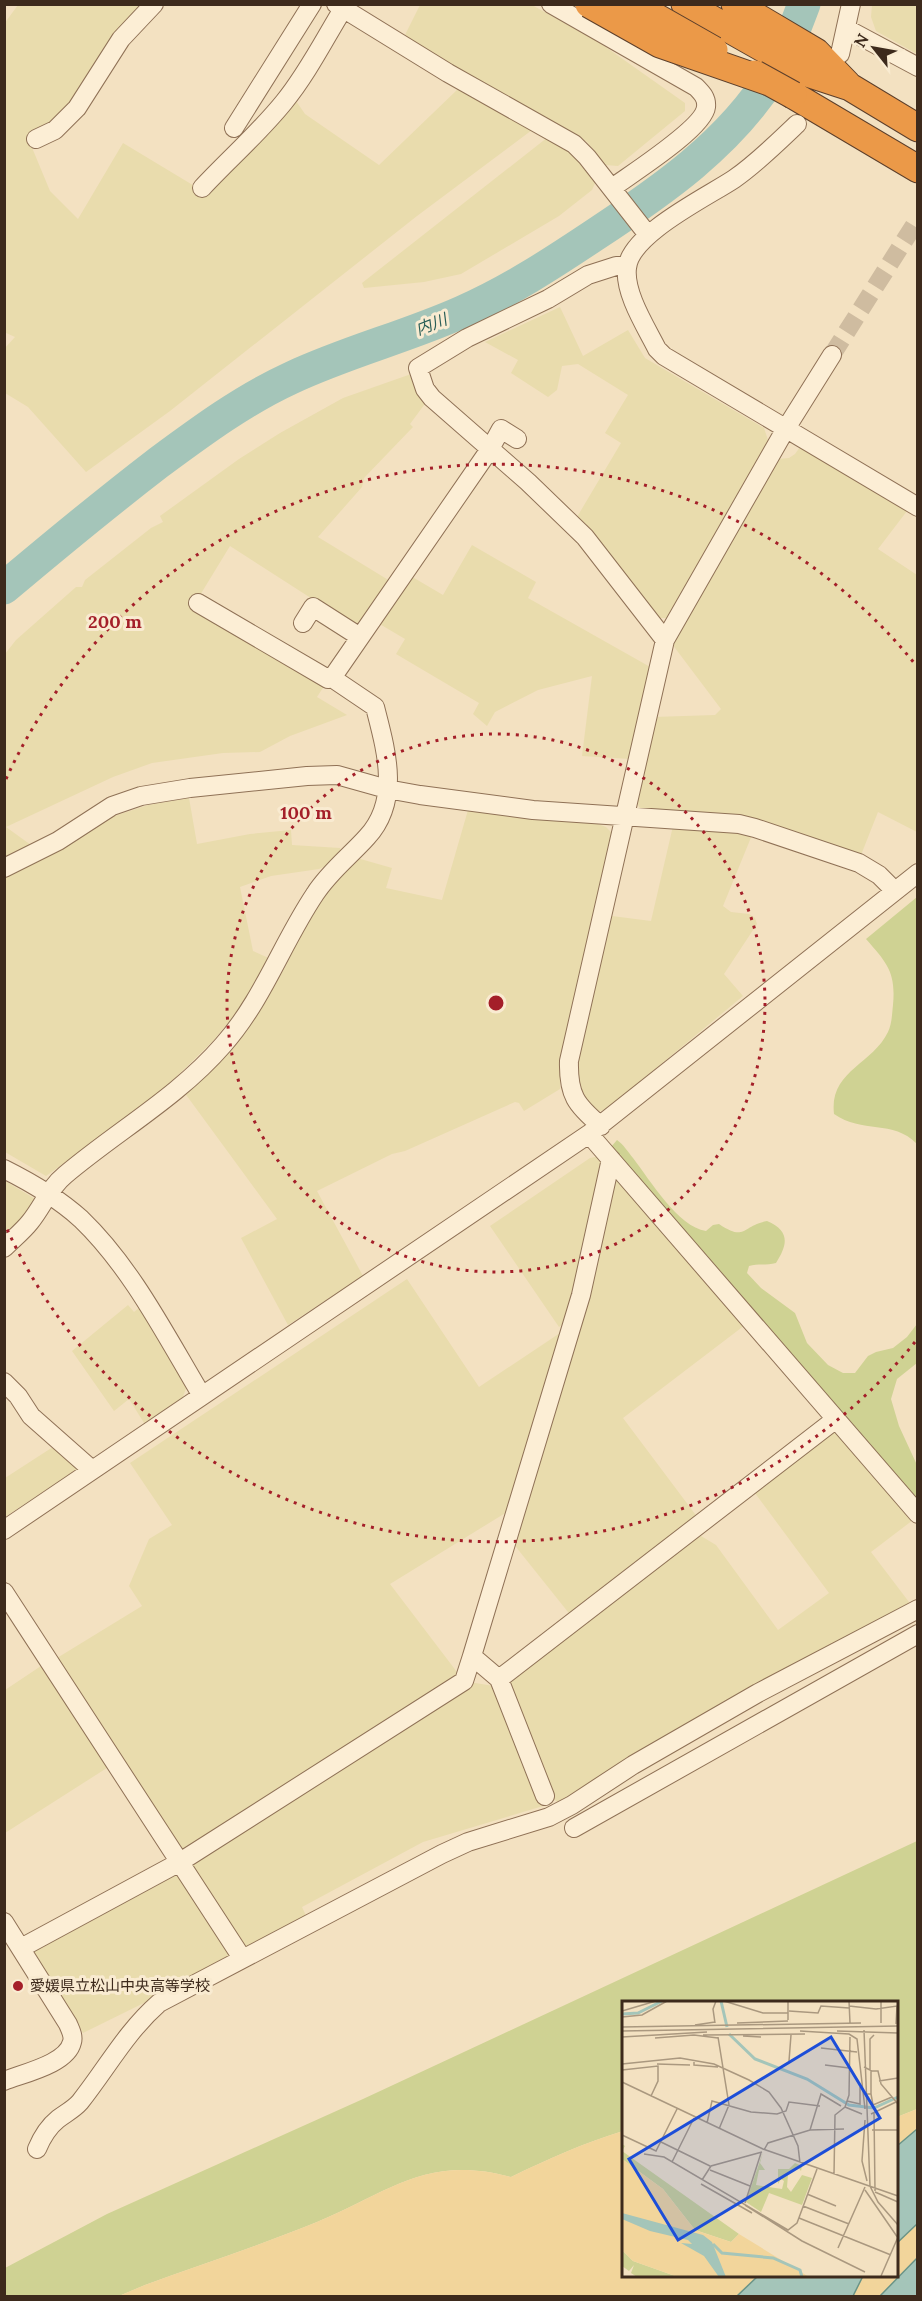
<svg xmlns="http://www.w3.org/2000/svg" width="922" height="2301" font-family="Lora,'Noto Sans JP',serif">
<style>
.farmland{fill:#e9dcad}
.green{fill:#cfd293}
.sand{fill:#f2d59b}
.water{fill:#a4c5b9;stroke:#6a9487;stroke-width:1.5}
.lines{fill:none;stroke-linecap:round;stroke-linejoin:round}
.river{stroke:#a4c5b9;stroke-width:33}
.minor-tunnel{stroke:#cfbca0;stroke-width:18;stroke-dasharray:18 9;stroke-linecap:butt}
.minor-casing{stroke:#8f7156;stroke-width:20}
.highway-casing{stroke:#5c3f2b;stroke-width:29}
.minor{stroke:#fceed5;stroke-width:18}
.highway{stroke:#eb9948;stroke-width:27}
.highway-bridge-casing{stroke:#5c3f2b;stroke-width:29;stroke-linecap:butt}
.highway-bridge{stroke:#eb9948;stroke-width:27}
.ring{fill:none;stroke:#a41f29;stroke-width:3;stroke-dasharray:3 6}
.poi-dot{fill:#a41f29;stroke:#f9ebd1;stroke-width:2}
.labels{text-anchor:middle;stroke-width:6;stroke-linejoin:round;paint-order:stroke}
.poi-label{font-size:15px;fill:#3d2a1c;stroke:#f9ebd1;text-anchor:start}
.water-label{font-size:16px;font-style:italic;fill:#2a5e57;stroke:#f9ebd1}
.inset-river{fill:none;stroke:#a4c5b9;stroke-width:3}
.inset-road{fill:none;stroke:#aa987f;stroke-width:1.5}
.view{fill:#1d4ed8;fill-opacity:0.15;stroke:#1d4ed8;stroke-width:3}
.inset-edge{fill:none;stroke:#3d2a1c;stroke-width:3}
.centre{fill:#a41f29;stroke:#f9ebd1;stroke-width:3}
.ring-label{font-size:18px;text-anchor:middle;font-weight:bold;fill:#a41f29;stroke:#f9ebd1;stroke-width:6;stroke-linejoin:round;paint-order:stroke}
</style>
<rect width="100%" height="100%" fill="#f3e1c1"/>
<path class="farmland" d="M18,5H150L75,106L28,138L50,191L78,219L123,143L206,193L294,98L305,114L379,165L458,89L532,130L417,216L170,411L86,472L28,407L5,393L4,349L15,337L4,332V24Z
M420,5H532L600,43L685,103V111L618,166L605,165L587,142L567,129L546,119L403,39Z
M872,5H917V54L876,31L871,17Z
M548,137L570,151L596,181L592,190L559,216L461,274L424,282L364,288L362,283Z
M560,307L583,356L628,330L645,358L764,428L769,443L669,618H659L577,517L621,443L605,433L628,395L578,364L562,366L557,390L548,397L511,373L518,360L485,342Z
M414,373L427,401L410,424L413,427L364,478L362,487L318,537L390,581L362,624L356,627L230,546L194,605L326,683L317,697L347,715L290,736L260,752L223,753L152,763L113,777L6,827L31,845L5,858V654L16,640L76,587H82L85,580L151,528L163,522L160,516L239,459L280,433L343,398Z
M800,447L907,511L878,549L917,575V832L878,812L861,855L641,810L635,800L653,717L715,715L721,709L672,644L778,459L789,458L795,454Z
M472,545L536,582L528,598L652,668L630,759L582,756L592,676L538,690L495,712L487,726L473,714L479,703L396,654L405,639L378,623L409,575L443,595Z
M189,798L197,844L250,834L291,830L292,845L340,848L341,852L330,864L319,869L271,876L240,887L253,951L271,959L257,982L235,1014L213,1041L174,1079L137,1111L46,1176L5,1152L4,876L108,818L148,805Z
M468,810L598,824L606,827L611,832L612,838L560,1071V1089L524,1111L519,1103L515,1102L405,1151L392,1154L317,1191L363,1276L288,1325L241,1238L277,1219L184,1092L230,1049L246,1032L286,966L299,936L323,895L357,858L392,868L386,888L442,900Z
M673,826L752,835L723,906L731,912L749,914L755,918L757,924L724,974L743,996L607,1109L600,1111L591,1108L578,1089L577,1059L612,916L651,921Z
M600,1156L603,1160L576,1289L565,1322L559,1327L490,1226L590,1158Z
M616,1176L745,1325L623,1418L698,1518L572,1617L512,1542Z
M5,1181L37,1200L5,1239Z
M407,1279L479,1387L566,1329L507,1512L390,1584L460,1676L182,1855L57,1658L142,1606L129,1586L149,1539L172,1525L130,1463Z
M128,1305L134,1312L140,1307L187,1386L181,1402L146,1426L129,1399L114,1411L72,1351Z
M831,1430L837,1432L913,1520L871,1552L909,1602L905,1610L559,1803L551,1797L505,1680L696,1533L716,1545L778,1630L829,1593L752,1489Z
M56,1445L78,1469L5,1517V1478Z
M44,1664L110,1766L5,1833V1690Z
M469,1682L494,1686L543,1806L423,1842L302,1907L308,1920L245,1953L189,1864Z
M182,1869L235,1958L83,2033L31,1950Z"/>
<path class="green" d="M917,897V1144C893,1119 862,1134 834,1114C829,1071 872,1065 888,1032C892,1024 892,1013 893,1005C896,972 887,963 866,939Z
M617,1140C624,1145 628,1152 633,1158C650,1180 678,1227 706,1231L713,1225L719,1224C746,1242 741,1226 767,1221C790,1231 788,1244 776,1263C766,1266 758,1263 749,1266L747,1273L761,1288L795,1313L807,1343L828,1365L843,1373H855L868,1356L876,1352L893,1348L907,1337L917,1324V1363L897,1379L891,1399L899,1426L917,1465V1503L611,1147Z
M917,1841V2109L897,2117L896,2002H624L623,2131C584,2143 548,2159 511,2177C427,2154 389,2192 317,2222C261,2245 202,2264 145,2285L119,2296H5V2268L107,2214L363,2099Z"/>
<path class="sand" d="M917,2109V2296H119L145,2285C202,2264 261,2245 317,2222C389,2192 427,2154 511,2177C548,2159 584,2143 623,2131L624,2276H896L897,2117Z"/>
<path class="water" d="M917,2129V2224L897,2243V2146Z
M917,2258V2296H880Z
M758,2276H863L853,2296H737Z"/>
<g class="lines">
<path class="river" d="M4,588C55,545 106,503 158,463C200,432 243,400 291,378C346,352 406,337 462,312C508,292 551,264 593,236C660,192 730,144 773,74C786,52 795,28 804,4"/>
<path class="minor-tunnel" d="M832,355L918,219"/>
<defs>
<path id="minor" d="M336,4L448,73L574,144L587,157L648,235
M551,4L696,87C702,93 707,98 706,107C704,128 631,174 612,188
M847,29L918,67
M840,54L851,4
M797,124C777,143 757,163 734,179C707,197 630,234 627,268C624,293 646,327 657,349L664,356L918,507
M234,128L312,4
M36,139L55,130L77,108L121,39L154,4
M202,188C229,159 259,133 284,102C307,74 324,40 343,9
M627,266H616L588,275L548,299L467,338L418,368L425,389L432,398L528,482L585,537L665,640
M198,603L328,679L332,678
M303,623L313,607L360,637
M4,868L58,841L112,806L141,796L190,788L307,776L337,775L387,789L420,795L533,810L739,824L755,828L859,863L879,875L895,891
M601,1126C576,1105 568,1095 569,1061L665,640L785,430L832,355
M589,1134L918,1514
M4,1169C32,1183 58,1198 81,1219C132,1268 166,1336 202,1396
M4,1248C13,1239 23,1231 30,1222C43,1206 49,1188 65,1175C117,1131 178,1097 223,1045C263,1000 282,943 315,894C329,872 350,856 367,837C401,800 386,750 375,707L332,678L490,449L501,429L517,439
M4,1382L18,1396L31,1416L91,1469
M4,1530L589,1134L918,873
M4,1592L242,1958
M499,1679L836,1419
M545,1796L499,1679L472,1656L581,1295L611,1159
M574,1828L918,1634
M4,1922L68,2024C70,2029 74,2036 72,2042C67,2064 24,2073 4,2081
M21,1948L180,1862L464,1681L472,1656
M37,2149C42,2137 48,2127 58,2119C66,2113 74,2109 80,2102C107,2068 126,2032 159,2003L442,1854L468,1842L549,1817L572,1805L633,1765L758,1693L918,1609"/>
<path id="highway" d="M685,4L807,73L850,87L918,128
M735,4L816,52L847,84
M793,95L918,169"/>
</defs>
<use href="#minor" class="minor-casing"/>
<use href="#highway" class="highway-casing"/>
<use href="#minor" class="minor"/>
<use href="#highway" class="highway"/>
<defs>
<path id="highway-bridge" d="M589,4L660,44L769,82
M633,4L714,50
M755,74L793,95"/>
</defs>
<use href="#highway-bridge" class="highway-bridge-casing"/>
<use href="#highway-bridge" class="highway-bridge"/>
</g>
<g class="ring">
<circle cx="496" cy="1003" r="269"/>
<path d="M915 1342A539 539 0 0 1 6 1227M6 779A539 539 0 0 1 915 664"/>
</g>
<circle class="poi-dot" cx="18" cy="1986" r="6"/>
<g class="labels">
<g class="poi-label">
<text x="30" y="1991">愛媛県立松山中央高等学校</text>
</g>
<g class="water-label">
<text transform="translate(431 324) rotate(-21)" y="6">内川</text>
</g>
</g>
<g transform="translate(622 2001)">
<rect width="276" height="276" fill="#f3e1c1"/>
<path d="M0,143L3,145L0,150L117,233L109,241L73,229L41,188L0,158ZM141,151L138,162L143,169H137L134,184L160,188L162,180L159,178L156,183V168H167L173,162L180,165L179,170L176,166L166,174L165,186L169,191L180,174L190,177L180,204L147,192L139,211L124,201ZM0,249L11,260L56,276H15L9,272L12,264L7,270L0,265Z" fill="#cfd293"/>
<path d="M0,158L41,188L73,229L109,241L117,233L187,276H56L11,260L0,249Z" fill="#f2d59b"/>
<path d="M0,212L81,234L90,241L104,276H97L82,255L59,242L70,243L66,239L28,230L0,218Z" fill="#a4c5b9"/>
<path class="inset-river" d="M99,0L105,26M0,13L16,12L40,0M107,33L133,58L185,78L227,104L252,107L276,96M91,243L100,252L151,257L178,269L180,276"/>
<path class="inset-road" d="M102,0L141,12H166M166,0V19M227,0L228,22M259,0V22M227,5L254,8L275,5L274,23M0,10L34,0M167,10L196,12L199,5L227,7M0,16L20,14L45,0M93,22L91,8L94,0M115,22L166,20M73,24L93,21M0,26L239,22M242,29L248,185L256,201L276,224M0,30L276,25M178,30L227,33L235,38L243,108M215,30L276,32M72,34L96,37M81,34L183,33M121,35L139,36M0,36L85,31M96,36L107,104L97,128M33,37L72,34M199,47L235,51M72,59V64L96,66M167,60L169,34M0,63L58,57L92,63L127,79L147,91L159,107L176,145L178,162M35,63L68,64M203,64L227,67M242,66L248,69V38L252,34M0,69L36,65V80L29,95M249,70H256L259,83L276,103M257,80L276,77M0,81L141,148L276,195M243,93H249V69M249,93L251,104L270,96M225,100L238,103V86M223,106L240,113M252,112L253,190M249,113L274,101M243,119L240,160L245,180M85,122L90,100L129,111L155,113L164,110L167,101L198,105M188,129L199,93L219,105M250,129H276M0,134L34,150L55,108M39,141L88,165M142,149L146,142L188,129L222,128M22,153L42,156L166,229L175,222L195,168M50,161L72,117M88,169L128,185M212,174L213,114L223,106L227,94L228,36M80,179L89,165L140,151M79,183L130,212M243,189L276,237M253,191L276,201M185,193L214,205M123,202L139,152M123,204L180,240L243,271M181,205L227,223M177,217L269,254M216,247L243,186M259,275L276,236"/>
<path class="view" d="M209,36L258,117L56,239L7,158Z"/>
<rect width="276" height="276" class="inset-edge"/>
</g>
<circle cx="496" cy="1003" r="9" class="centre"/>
<g class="ring-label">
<text x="115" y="628">200 m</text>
<text x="306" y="819">100 m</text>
</g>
<rect width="922" height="2301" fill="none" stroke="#3d2a1c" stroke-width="12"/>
<g transform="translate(874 48) rotate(301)" stroke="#f9ebd1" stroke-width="4.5" paint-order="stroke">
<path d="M0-4.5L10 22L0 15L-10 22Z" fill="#3d2a1c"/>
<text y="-9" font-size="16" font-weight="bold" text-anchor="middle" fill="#3d2a1c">N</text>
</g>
</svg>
